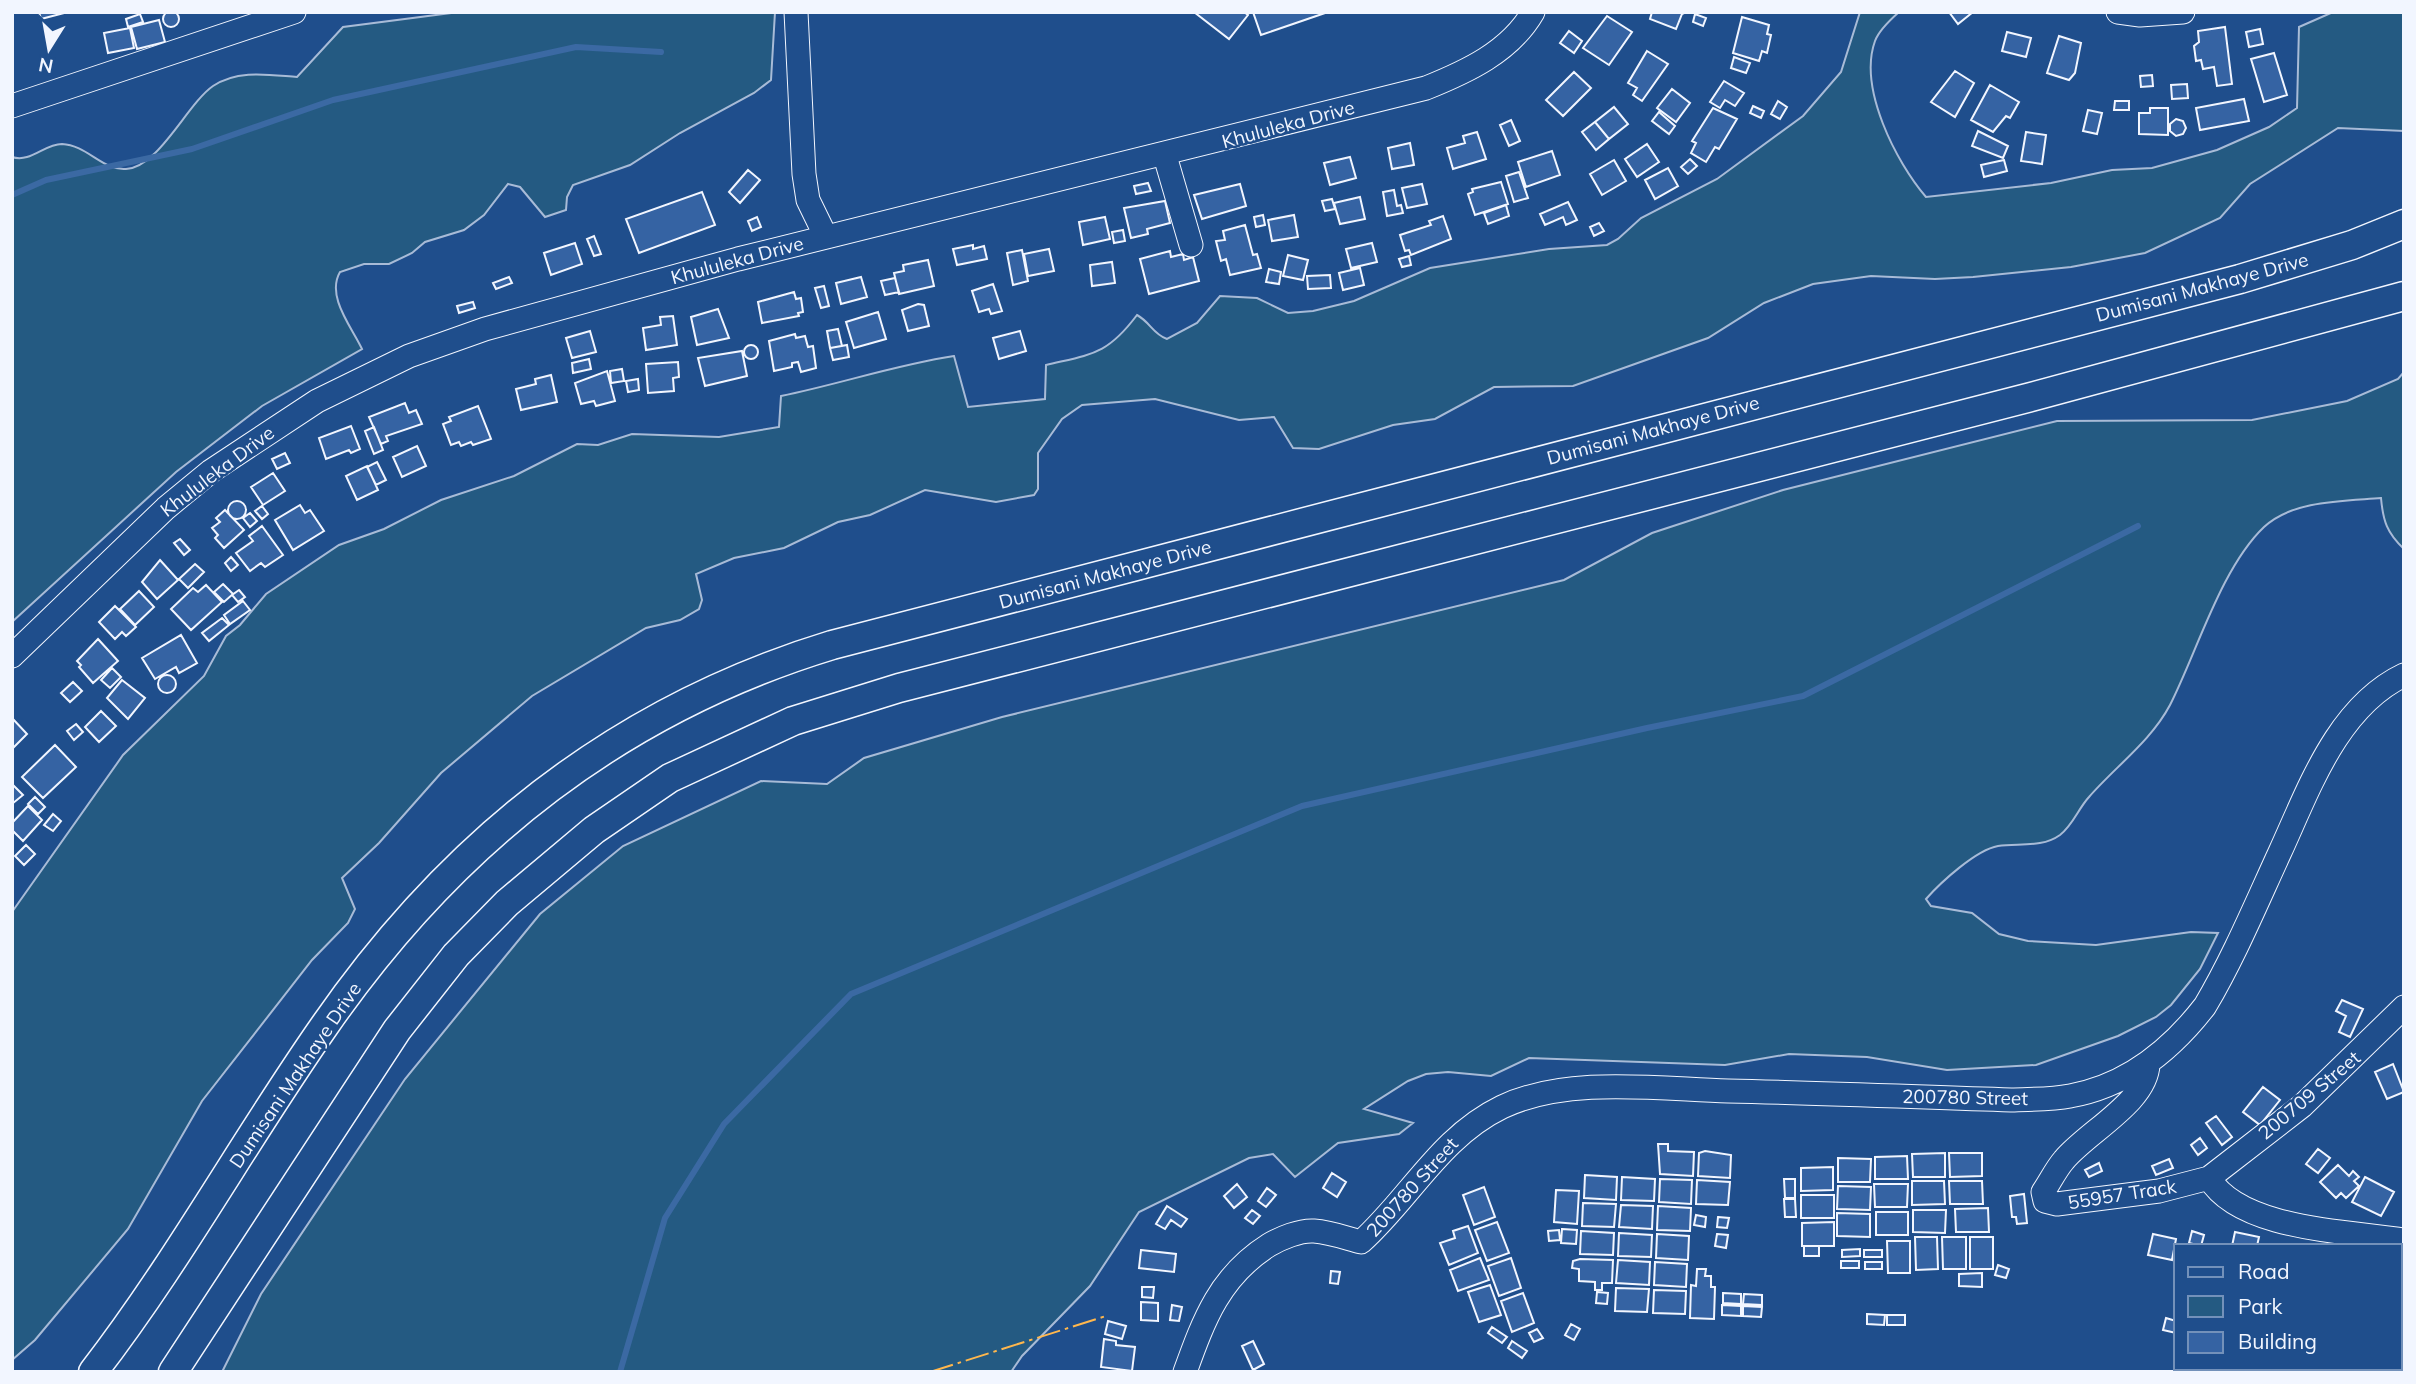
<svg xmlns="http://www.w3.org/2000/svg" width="2416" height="1384" font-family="Mulish,sans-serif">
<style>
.green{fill:#245a82;stroke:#a8bbd7;stroke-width:2}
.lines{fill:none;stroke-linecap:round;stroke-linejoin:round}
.stream{stroke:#3b69a3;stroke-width:6}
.building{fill:#3563a3;stroke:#f2f6ff;stroke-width:2}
.minor-casing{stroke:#f2f6ff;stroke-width:25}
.major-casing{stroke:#f2f6ff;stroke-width:31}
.minor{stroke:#1f4e8c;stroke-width:23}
.major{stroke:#1f4e8c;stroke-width:28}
.power{stroke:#ffb74d;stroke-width:2;stroke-dasharray:24 5 3.5 5;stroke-linecap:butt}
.labels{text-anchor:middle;stroke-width:5;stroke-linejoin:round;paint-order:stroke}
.street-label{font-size:19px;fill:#f2f6ff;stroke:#1f4e8c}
</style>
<rect width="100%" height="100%" fill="#1f4e8c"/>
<path class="green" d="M459,12H775L771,80L754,93L680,133L630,165L573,185L567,197L566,210L545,217L520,187L508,184L484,215L464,230L425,242L412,253L389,264H364L340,272C326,296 351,326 362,349L262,406L176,472L12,622V157C31,163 44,144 62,144C87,145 103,171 126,169C159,167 187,104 213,86C238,69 270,75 297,77L343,27Z
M1860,12H1899C1890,20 1879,30 1875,41C1858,88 1896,162 1926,197L2051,183L2112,170L2152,168L2217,150L2269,127L2297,108L2299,27L2333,12H2404V131L2338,128L2250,184L2220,218L2145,253L2071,267L1973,277L1935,279L1871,276L1813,284L1764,303L1708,338L1573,386L1494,387L1435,419L1393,425L1319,449L1293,448L1274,417L1239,420L1155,399L1082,405L1062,419L1038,453V489L1034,495L996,502L925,490L870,515L838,522L784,548L734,558L696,574L702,600L699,609L680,620L646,628L532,696L441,773L379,843L342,878L355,909L348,923L312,960L202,1101L128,1229L35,1340L12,1360V912L123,755L204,676L226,636L240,625L266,594L339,545L384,529L441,500L514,476L577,444L598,445L632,434L719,437L779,427L781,396C840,384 895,365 954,356L968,407L1045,399L1046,365C1092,354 1107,355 1137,315C1150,322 1153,334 1167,339L1197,323L1220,296L1257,298L1288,313L1313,311L1354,301L1430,268L1549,249L1607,245L1618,239L1641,218L1717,179L1803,116L1841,72Z
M2404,372V549C2387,533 2383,521 2381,498C2344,501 2293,500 2264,527C2221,568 2197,652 2170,705C2151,741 2115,767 2089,797C2078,809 2073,825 2060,835C2042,848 2019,843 1998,846C1976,850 1941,882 1926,899L1931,906L1972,913L1999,934L2028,941L2096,945L2191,932L2218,933L2200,969L2171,1005L2156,1017L2118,1036L2036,1065L1947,1070L1867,1057L1789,1054L1725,1065L1529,1058L1491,1076L1448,1072L1426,1074L1408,1081L1364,1109L1413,1123L1399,1134L1338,1143L1295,1177L1273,1154L1249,1158L1139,1212L1090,1286L1022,1356L1011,1372H222L261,1294L405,1079L540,914L623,846L761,781L827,784L864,758L1002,717L1564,580L1652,533L1783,490L2057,421L2252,420L2347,401L2398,379Z"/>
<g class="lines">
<path class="stream" d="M12,195L46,180L192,149L333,100L576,47L661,52
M620,1372L665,1218L724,1124L851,994L1302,806L1647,728L1803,696L2138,526"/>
</g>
<path class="building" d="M163 19a8 8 0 1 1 16 0a8 8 0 1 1-16 0Z
M39,12H68L41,19Z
M1194,12H1244L1248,15L1229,39Z
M1253,12H1328L1261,35Z
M1652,12H1686L1682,14L1676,29L1650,19Z
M1949,12H1973L1958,24Z
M140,14L143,22L128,27L126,19Z
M1695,14L1706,18L1703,26L1693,22Z
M1607,16L1632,32L1609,65L1583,48Z
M1742,17L1769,25L1767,34L1771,35L1767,53L1762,51L1759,61L1733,53Z
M159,20L165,42L137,49L131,27Z
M2225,27L2232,84L2217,86L2214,67L2203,69L2201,60L2196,61L2194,46L2199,42L2198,31Z
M130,28L134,48L108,53L104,33Z
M2260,29L2263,44L2249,47L2246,32Z
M1569,31L1582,41L1574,53L1560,43Z
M2007,32L2031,38L2026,57L2002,51Z
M2059,36L2081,43L2075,73L2069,80L2047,73Z
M1647,51L1668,64L1642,101L1633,95L1637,88L1628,83Z
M2274,53L2287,95L2264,102L2251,59Z
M1734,57L1750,63L1746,73L1731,68Z
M1955,71L1974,83L1955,117L1931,102Z
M1574,72L1591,88L1563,116L1546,100Z
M2152,75L2153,86L2141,87L2140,76Z
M1724,81L1744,93L1735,106L1725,100L1720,108L1710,102Z
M2187,84L2188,98L2172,99L2171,85Z
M1990,85L2019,102L2010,118L2006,116L1993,132L1971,120Z
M1672,89L1690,103L1676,122L1657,108Z
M2244,99L2249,121L2200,130L2196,108Z
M1778,101L1787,107L1780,119L1771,114Z
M2115,101H2129V110H2114Z
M1753,106L1764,111L1761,118L1750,113Z
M1614,107L1628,124L1609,139L1595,122Z
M1713,108L1737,119L1719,149L1715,147L1706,162L1691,153L1696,143L1692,141Z
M2150,108H2168V135L2139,134V113H2150Z
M2088,110L2102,113L2097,134L2083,131Z
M1659,112L1675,126L1669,134L1652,121Z
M2176,119L2183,121L2186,128L2183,134L2176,136L2170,131V124Z
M1511,120L1520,141L1509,146L1500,125Z
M1595,122L1609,139L1596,150L1582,132Z
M1978,131L2008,146L2003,158L1972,146Z
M1477,132L1486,159L1453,169L1447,148L1465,143L1463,136Z
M2026,132L2046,135L2042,164L2021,161Z
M1410,143L1414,165L1392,169L1388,148Z
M1647,144L1659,162L1637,177L1625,159Z
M1552,151L1560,175L1526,187L1518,162Z
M1350,157L1356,178L1330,185L1324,163Z
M1690,159L1697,166L1688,174L1681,167Z
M1614,160L1626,181L1602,195L1590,174Z
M2004,160L2007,171L1984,177L1981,165Z
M1668,168L1678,186L1655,199L1645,180Z
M748,170L760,180L740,203L729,192Z
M1519,172L1528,198L1514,202L1506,176Z
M1501,182L1508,204L1475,215L1468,194L1473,192L1472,189Z
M1148,183L1151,191L1136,194L1134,186Z
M1240,184L1246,206L1202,219L1194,195Z
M1422,184L1427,204L1407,208L1402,188Z
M1394,190L1397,206L1401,205L1403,213L1387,216L1383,192Z
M702,192L715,225L639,253L626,219Z
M1360,197L1365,219L1340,224L1334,203Z
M1332,199L1335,209L1325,211L1322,201Z
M1165,201L1170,223L1147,229L1148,234L1131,238L1124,208Z
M1568,202L1577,220L1566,225L1563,217L1545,225L1540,214Z
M1506,205L1509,216L1488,224L1484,213Z
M1263,215L1265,225L1256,227L1254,217Z
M1294,215L1298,237L1272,241L1268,220Z
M1443,216L1451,239L1411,255L1409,250L1405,251L1400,235L1431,225L1429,221Z
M757,217L761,227L752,231L748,221Z
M1105,217L1110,239L1083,245L1079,222Z
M1599,223L1604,231L1594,236L1590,227Z
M1245,225L1253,255L1257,254L1261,268L1230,275L1226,259L1221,261L1216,241L1225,240L1223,231Z
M1123,230L1125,241L1114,243L1112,232Z
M594,236L601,254L594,256L587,239Z
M575,243L582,264L551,275L544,253Z
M1372,243L1377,262L1351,268L1346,249Z
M973,245V249L984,246L987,259L957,265L953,249Z
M1049,249L1054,271L1028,276L1024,254Z
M1022,250L1028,281L1013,285L1007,253Z
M1170,251L1171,257L1183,254L1184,260L1193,257L1199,281L1149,294L1140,259Z
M1288,255L1308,260L1303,280L1283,276Z
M1409,256L1411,265L1402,267L1399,259Z
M928,260L934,286L899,294L894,273L904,271L903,265Z
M1112,262L1115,283L1092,286L1090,265Z
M1360,268L1364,285L1343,290L1339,273Z
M1269,269L1281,272L1279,284L1266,282Z
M1330,275L1331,288L1308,289L1307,276Z
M509,277L512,283L496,289L493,283Z
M861,277L867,297L841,304L836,283Z
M895,278L899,292L885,295L881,281Z
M993,284L1002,311L991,314L989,309L979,312L972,291Z
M824,286L829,306L821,308L815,288Z
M794,292L796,299L801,298L803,312L798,313L799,316L762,323L758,302Z
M473,302L475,308L459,313L457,306Z
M918,304L924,305L929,326L908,331L902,310Z
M718,309L729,338L697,345L691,317Z
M878,312L886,339L854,348L846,322Z
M673,316L677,345L646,350L643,328L661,325L660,317Z
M838,329L842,346L830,348L827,331Z
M590,331L596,352L572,358L566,338Z
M1020,331L1026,351L999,359L993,338Z
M795,334L796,338L805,336L808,347L813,346L816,368L801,372L798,362L792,363V367L774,371L769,341Z
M847,345L849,357L833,360L830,348Z
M744 352a7 7 0 1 1 14 0a7 7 0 1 1-14 0Z
M742,351L747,376L705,386L698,358Z
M589,359L591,369L573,373L572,363Z
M678,362L679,377L673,378L674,391L648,393L646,364Z
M622,369L624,381L611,383L610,371Z
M607,371L615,401L596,406L594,401L581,404L575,383Z
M551,375L557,402L521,410L516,389L536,384L535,379Z
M638,379L639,390L628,392L626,381Z
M405,403L409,413L416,410L422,424L386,436L388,441L381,444L369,417Z
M478,406L491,439L473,445L471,442L461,446L459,442L451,445L443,424L451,421L449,417Z
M351,426L360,449L351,453L349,450L326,459L319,438Z
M374,427L383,450L374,454L365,431Z
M417,446L426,466L402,477L393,457Z
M285,453L290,463L277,469L272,459Z
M377,462L386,480L376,485L367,467Z
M367,466L378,490L357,500L346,476Z
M273,473L285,491L263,505L251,487Z
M228 510a9 9 0 1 1 18 0a9 9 0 1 1-18 0Z
M300,505L305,513L310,510L324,531L293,550L275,520Z
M262,506L268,514L262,519L255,511Z
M225,510L244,530L224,548L215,538L218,535L212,528L220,522L216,518Z
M250,513L257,521L250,527L243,518Z
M262,526L283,555L265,567L261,563L250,571L236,553L253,541L249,536Z
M180,539L190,550L184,555L174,543Z
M231,557L238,565L231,571L225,563Z
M160,560L178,580L157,599L142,582Z
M195,564L204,572L188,588L179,579Z
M223,584L233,594L224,602L214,592Z
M206,585L222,602L191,630L171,609L193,588L198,592Z
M239,590L245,597L238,602L232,595Z
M139,591L154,607L135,625L120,609Z
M243,601L250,610L230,624L224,615Z
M115,606L136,627L126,636L122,632L115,639L99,622Z
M222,618L229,625L209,641L202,633Z
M181,635L197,663L179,673L176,667L155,679L142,658Z
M98,639L118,661L93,683L79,667L81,665L77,661Z
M112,668L121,677L110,688L101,680Z
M158 684a9 9 0 1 1 18 0a9 9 0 1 1-18 0Z
M122,680L145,698L128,719L107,698Z
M73,682L82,691L70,702L61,693Z
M101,711L116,726L99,742L85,727Z
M12,718L27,734L12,749Z
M76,724L83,732L74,740L67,731Z
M55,745L76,767L43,798L22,777Z
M12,784L23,795L12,804Z
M35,797L45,807L38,814L28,804Z
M28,806L42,820L23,841L12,830V823Z
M53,814L61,821L53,831L44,825Z
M26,845L35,854L24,865L15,856Z
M2342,1000L2363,1009L2350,1037L2339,1032L2346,1016L2336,1011Z
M2393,1064L2404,1092L2387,1099L2375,1072Z
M2263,1087L2280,1100L2260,1125L2243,1112Z
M2216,1116L2232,1137L2222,1145L2206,1123Z
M2200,1138L2207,1148L2198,1155L2191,1145Z
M1658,1144H1668V1151L1694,1152L1693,1176L1660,1174Z
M2318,1149L2330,1158L2318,1173L2306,1164Z
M1705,1151L1731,1155L1730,1178L1698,1176L1699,1153Z
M1945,1153V1177H1913L1912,1154Z
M1949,1153H1982V1176L1950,1177Z
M1907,1156L1908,1179H1875V1157Z
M1838,1158L1871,1159L1870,1182H1838Z
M2169,1159L2173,1168L2156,1175L2152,1166Z
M2099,1163L2102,1171L2089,1177L2085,1170Z
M2338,1165L2349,1176L2353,1171L2359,1177L2354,1181L2359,1186L2346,1198L2341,1193L2336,1198L2320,1182Z
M1833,1167V1190L1801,1191V1168Z
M1332,1173L1346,1182L1337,1197L1323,1188Z
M1585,1175L1617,1177L1616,1200L1584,1198Z
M1622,1177L1655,1179L1654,1201L1621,1200Z
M2365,1177L2394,1192L2381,1216L2352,1202Z
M1660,1179L1692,1180L1691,1204L1659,1202Z
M1784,1179H1795V1198H1785Z
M1697,1180L1730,1182L1728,1205L1696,1204Z
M1912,1181H1944L1945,1204L1912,1205Z
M1949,1181H1982L1983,1204H1950Z
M1237,1184L1247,1197L1234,1208L1224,1196Z
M1874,1184H1908L1907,1207H1875Z
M1838,1186L1871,1187L1870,1210L1837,1209Z
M1484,1187L1495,1217L1474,1225L1463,1195Z
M1267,1188L1276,1195L1266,1207L1258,1201Z
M1556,1190L1579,1191L1577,1224L1554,1222Z
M2024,1194L2027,1223L2017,1224L2016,1217H2012L2010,1196Z
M1801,1195H1834V1218H1801Z
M1784,1199H1795L1796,1217H1785Z
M1583,1203L1616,1204L1614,1227L1582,1226Z
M1621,1205L1653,1206L1652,1229L1619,1227Z
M1167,1206L1187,1219L1181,1227L1171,1220L1165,1229L1156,1224Z
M1658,1206L1691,1208L1690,1231L1657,1230Z
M1988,1208L1989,1232H1956L1955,1209Z
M1252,1210L1260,1216L1253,1224L1245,1218Z
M1913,1210H1946L1945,1233L1913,1232Z
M1876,1212H1908V1235H1876Z
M1837,1213L1870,1214V1237L1837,1236Z
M1696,1215L1706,1217L1705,1227L1694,1225Z
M1718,1217L1729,1218L1727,1228L1717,1227Z
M1497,1222L1509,1253L1487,1261L1475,1230Z
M1834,1222V1246H1802V1223Z
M1468,1226L1478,1253L1449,1265L1440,1243L1455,1238L1453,1231Z
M1562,1229L1577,1230L1576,1244L1561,1243Z
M1559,1230L1560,1240L1549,1241L1548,1231Z
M1581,1231L1614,1233L1613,1255L1580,1254Z
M2192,1231L2204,1235L2201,1246L2189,1243Z
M2235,1232L2259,1237L2257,1246H2232Z
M1619,1233L1652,1235L1651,1257L1618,1256Z
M1657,1234L1689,1236L1688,1260L1656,1258Z
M1717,1234L1728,1235L1726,1248L1715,1246Z
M2153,1234L2176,1239L2172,1260L2148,1255Z
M1915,1237H1937L1938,1269L1916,1270Z
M1942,1237H1966V1269H1943Z
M1970,1237H1993V1269H1970Z
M1887,1241H1910V1273H1888Z
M1804,1246H1819V1256H1804Z
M1860,1249V1256L1842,1257V1250Z
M1141,1250L1176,1254L1174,1272L1139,1268Z
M1864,1250H1882V1257H1864Z
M1480,1258L1489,1280L1458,1291L1450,1270Z
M1511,1258L1521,1288L1499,1296L1488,1266Z
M1580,1259L1613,1260L1612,1283H1602V1290H1595V1282L1579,1281V1269L1572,1268L1573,1261Z
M1618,1260L1650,1262L1649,1285L1616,1283Z
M1841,1261H1859V1268H1841Z
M1655,1262L1687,1264L1686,1287L1654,1285Z
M1865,1262H1882V1269H1865Z
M1998,1265L2009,1269L2006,1278L1995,1275Z
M1697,1269H1706L1705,1276H1711V1287H1715L1714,1319L1690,1318L1691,1285L1696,1286Z
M1331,1271L1340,1272L1338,1284L1330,1283Z
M1982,1273V1287L1959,1286V1274Z
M1490,1285L1501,1315L1479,1322L1468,1292Z
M1142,1287H1154L1153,1298L1142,1297Z
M1616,1288L1649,1289L1647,1312L1615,1311Z
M1654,1290L1686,1291L1685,1314L1653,1313Z
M1597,1292L1608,1293L1607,1304L1596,1303Z
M1523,1293L1534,1323L1512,1332L1501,1301Z
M1723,1293L1741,1294V1304L1723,1303Z
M1744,1294L1762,1295V1305L1743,1304Z
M1141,1302L1158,1303V1321L1141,1320Z
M1172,1305L1182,1307L1179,1321L1170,1320Z
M1722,1305L1741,1306V1316L1722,1315Z
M1743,1306L1762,1307L1761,1317L1743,1316Z
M1867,1314L1885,1315L1884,1325L1867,1324Z
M1887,1315H1905V1325H1887Z
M2166,1318L2176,1321V1333L2163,1330Z
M1108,1321L1126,1326L1122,1339L1105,1334Z
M1571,1324L1580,1329L1574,1340L1565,1335Z
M1492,1327L1507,1337L1502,1343L1488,1333Z
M1537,1329L1543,1338L1534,1342L1529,1333Z
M1104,1339L1116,1341V1345L1135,1347L1132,1371L1101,1367Z
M1253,1341L1264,1364L1253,1370L1242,1346Z
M1512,1341L1527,1351L1522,1358L1508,1348Z"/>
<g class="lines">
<defs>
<path id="minor" d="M796,12L804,174L808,200L826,237
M2118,12L2140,15L2183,12
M12,106L294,12
M1165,156L1191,245
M12,656L166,508L211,471L317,401L409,356L485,329L738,259L1426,88C1466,72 1510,52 1533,12
M2148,1064C2147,1102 2087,1132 2064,1160C2056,1169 2050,1182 2043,1192L2045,1201L2057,1204L2159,1191L2209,1178L2302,1106L2404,1007
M2209,1178C2240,1230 2347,1231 2404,1240
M1185,1372C1204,1319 1220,1276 1269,1245C1281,1238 1300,1230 1314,1231C1330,1232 1346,1238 1361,1242C1410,1198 1440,1137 1502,1107C1567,1076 1658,1089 1728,1091C1822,1093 1917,1097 2011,1100C2030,1099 2051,1100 2070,1096C2126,1086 2171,1050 2205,1006C2234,957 2256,904 2280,852C2309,789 2337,707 2404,675"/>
<path id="major" d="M93,1372C178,1262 245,1139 325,1025C452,842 618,710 832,645L2240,279L2352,245L2404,224
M173,1372L397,1030L456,955L507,903L594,830L670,778L793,721L899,688L2031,397L2404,296"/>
</defs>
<use href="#minor" class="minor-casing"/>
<use href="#major" class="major-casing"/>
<use href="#minor" class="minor"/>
<use href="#major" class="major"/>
<path class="power" d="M930,1372L1106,1316"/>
</g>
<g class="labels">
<g class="street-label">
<text transform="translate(1288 124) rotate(-15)" y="7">Khululeka Drive</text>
<text transform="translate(737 260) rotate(-15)" y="7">Khululeka Drive</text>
<text transform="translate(2202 287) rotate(-15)" y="7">Dumisani Makhaye Drive</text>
<text transform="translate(1653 430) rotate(-15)" y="7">Dumisani Makhaye Drive</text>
<text transform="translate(217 471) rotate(-37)" y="7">Khululeka Drive</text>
<text transform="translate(1105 574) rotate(-15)" y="7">Dumisani Makhaye Drive</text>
<text transform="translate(295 1075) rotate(-56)" y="7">Dumisani Makhaye Drive</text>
<text transform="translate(2309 1095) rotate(-40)" y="7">200709 Street</text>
<text transform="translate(1965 1097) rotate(1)" y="7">200780 Street</text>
<text transform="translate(1412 1187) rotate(-48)" y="7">200780 Street</text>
<text transform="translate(2122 1194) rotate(-9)" y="7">55957 Track</text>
</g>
</g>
<rect width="2416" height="1384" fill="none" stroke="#f2f6ff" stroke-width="28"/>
<rect x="2174" y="1244" width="228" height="126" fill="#1f4e8c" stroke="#7391ba" stroke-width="2"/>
<rect x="2188" y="1267" width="35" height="10" fill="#1f4e8c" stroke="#7391ba" stroke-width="2"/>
<text x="2238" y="1279" font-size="21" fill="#f2f6ff">Road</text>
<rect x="2188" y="1296" width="35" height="21" fill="#245a82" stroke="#7391ba" stroke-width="2"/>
<text x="2238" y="1314" font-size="21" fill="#f2f6ff">Park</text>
<rect x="2188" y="1332" width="35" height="21" fill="#3563a3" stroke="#7391ba" stroke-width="2"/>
<text x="2238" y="1349" font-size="21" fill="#f2f6ff">Building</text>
<g transform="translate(49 49) rotate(191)" stroke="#1f4e8c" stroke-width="5" paint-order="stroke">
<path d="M0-5L12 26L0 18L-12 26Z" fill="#f2f6ff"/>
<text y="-10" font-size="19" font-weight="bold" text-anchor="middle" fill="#f2f6ff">N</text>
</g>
</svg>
